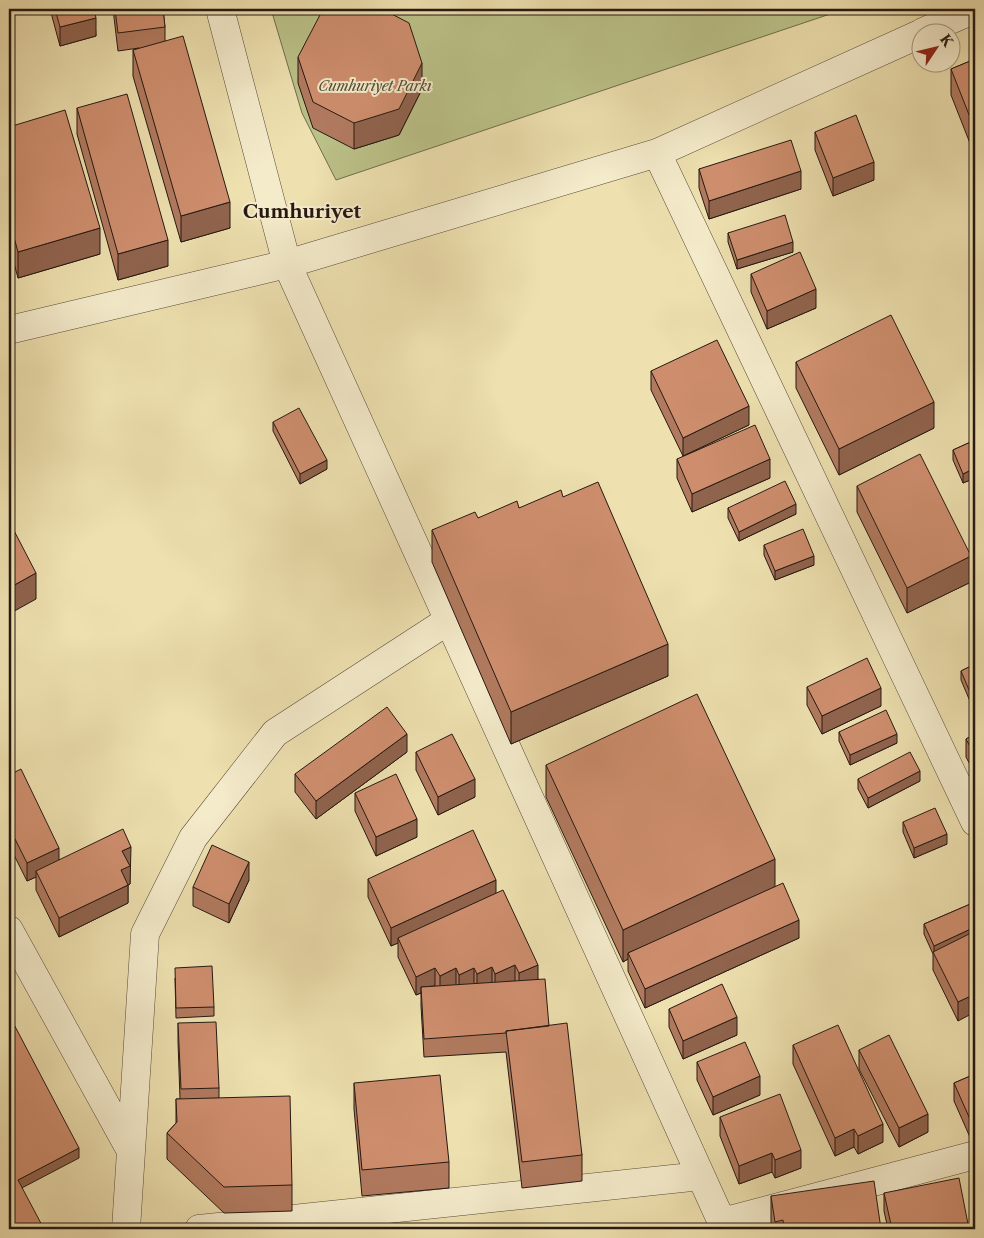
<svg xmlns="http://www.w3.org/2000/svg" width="984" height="1238" font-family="'Libre Caslon Text',serif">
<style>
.green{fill:#bbc188;stroke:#706d4d}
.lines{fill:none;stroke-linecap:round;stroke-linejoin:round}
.street-casing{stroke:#584b39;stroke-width:29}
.street{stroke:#f4ebcb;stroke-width:28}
.wall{fill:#b17a5f;stroke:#261912}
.shaded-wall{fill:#90634d;stroke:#261912}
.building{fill:#ce8e6e;stroke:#261912}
.labels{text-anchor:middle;stroke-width:4;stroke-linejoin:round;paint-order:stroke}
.park-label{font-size:14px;font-style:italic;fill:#534b35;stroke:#f4ebcb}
.district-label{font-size:19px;font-weight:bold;fill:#261912;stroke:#f4ebcb}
</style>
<rect width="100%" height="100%" fill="#eee0af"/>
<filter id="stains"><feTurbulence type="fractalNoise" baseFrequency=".004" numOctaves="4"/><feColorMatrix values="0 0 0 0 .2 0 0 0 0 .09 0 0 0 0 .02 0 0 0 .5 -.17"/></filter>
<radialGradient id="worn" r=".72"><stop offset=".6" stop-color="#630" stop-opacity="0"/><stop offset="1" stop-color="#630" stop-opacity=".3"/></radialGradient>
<path class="green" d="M271,9H845L336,180L302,113Z"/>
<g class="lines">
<defs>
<path id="street" d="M220,9L287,264L725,1229
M923,32L975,9
M657,153L975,822
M9,330L287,264L657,153L922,33
M9,930L131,1151
M722,1222L975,1155
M126,1229L145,934L193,838L275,733L449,620
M199,1229L701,1176"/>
</defs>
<use href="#street" class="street-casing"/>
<use href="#street" class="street"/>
</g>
<path class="wall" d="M50,9H94L96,36L60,46Z
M113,9H163L165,27V41L230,228L181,242L133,76V50L139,48L118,51Z
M298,57L422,89L399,135L354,149L313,128L298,83Z
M975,59V156L951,95V69Z
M77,108L168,266L118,280L77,134Z
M9,127L100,254L18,278L9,245Z
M815,132L874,180L833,196L815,150Z
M699,169L801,189L709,219L699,188Z
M728,233L793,252L737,269L728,242Z
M751,274L816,308L767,329L751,292Z
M796,362L934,428L839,475L796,388Z
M651,371L749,425L683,456L651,390Z
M273,422L327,469L300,484L273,431Z
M975,440V478L963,483L953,460V450Z
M677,459L770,478L692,512L677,478Z
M857,486L971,582L907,613L857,512Z
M563,497L668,676L511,744L432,562V530Z
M728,508L796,514L739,541L728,518Z
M764,545L814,565L775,580L764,555Z
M975,664L972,706L961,680V671Z
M807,687L881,706L822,734L807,705Z
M839,732L897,743L850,765L839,741Z
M975,734V774L966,757V739Z
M407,752L316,819L295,792V774Z
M416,752L475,797L438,815L416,770Z
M546,765L775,887L799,938L645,1008L628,971V959L623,962L546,797Z
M9,775L59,860L131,865L130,866V884L128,885V903L59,937L36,890V877L27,881L9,845Z
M858,779L920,781L868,808L858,789Z
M355,793L417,837L376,856L355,811Z
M903,822L947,844L914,858L903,832Z
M368,879L496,893L538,979L549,1026L582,1155V1181L522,1188L506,1052L424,1057L421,1006V993L416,995L398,957V943L391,946L368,897Z
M249,880L229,923L193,906V887Z
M975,902L958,1021L933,970V954L924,934V924Z
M175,978L214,1007V1016L176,1018Z
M669,1009L737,1035L683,1059L669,1027Z
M178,1023L219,1088V1098L292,1185V1211L224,1213L167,1159V1133L176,1123V1099H180L178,1042Z
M974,1027H975V1050L974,1046Z
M793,1045L883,1142L858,1154L854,1147L835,1156L793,1064Z
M859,1050L928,1132L899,1147L859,1069Z
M697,1062L760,1095L713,1115L697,1080Z
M975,1074L973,1144L954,1101V1083Z
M354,1083L449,1162V1188L362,1196L354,1109Z
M720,1117L801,1168L775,1178L772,1172L739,1184L720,1136Z
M975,1180V1218L970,1200V1181Z
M884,1193L969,1229H888L884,1211Z
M771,1196L881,1229H773L771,1222Z"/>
<path class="shaded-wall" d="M9,9H35L9,16Z
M96,18V36L60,46V27Z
M422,63V89L399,135L354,149V123Z
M874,162V180L833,196V178Z
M801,171V189L709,219V201Z
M230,202V228L181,242V216Z
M100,228V254L18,278V252Z
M168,240V266L118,280V254Z
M793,242V252L737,269V260Z
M816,289V308L767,329V311Z
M934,402V428L839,475V449Z
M749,406V425L683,456V438Z
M770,459V478L692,512V494Z
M327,460V469L300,484V474Z
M975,468V478L963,483V474Z
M796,504V514L739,541V532Z
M814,556V565L775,580V571Z
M971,556V582L907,613V588Z
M36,573V599L9,614V588Z
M668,644V676L511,744V712Z
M881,688V706L822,734V716Z
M975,695V705L972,706V697Z
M407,734V752L316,819V801Z
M897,734V743L850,765V755Z
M920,771V781L868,808V798Z
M475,779V797L438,815V797Z
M417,819V837L376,856V837Z
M947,834V844L914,858V848Z
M131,847L130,884L121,888V870L122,851Z
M59,848V866L36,871V877L27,881V863Z
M775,859V891L628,953V959L623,962V930Z
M249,862V880L229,923V904Z
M496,880V898L398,938V943L391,946V928Z
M128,885V903L59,937V918Z
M799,920V938L645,1008V989Z
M975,927V937L934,953V946Z
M515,965V983L495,992V974Z
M538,965V983L519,992V973Z
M492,967V986L477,992V974Z
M435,968V986L421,987V993L416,995V977Z
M456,968V987L440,994V976Z
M474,968V986L459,993V975Z
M975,994V1012L958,1021V1002Z
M737,1017V1035L683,1059V1041Z
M760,1076V1095L713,1115V1097Z
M928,1114V1132L899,1147V1128Z
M883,1124V1142L858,1154V1136Z
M975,1125V1143L973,1144V1126Z
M854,1129V1147L835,1156V1138Z
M79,1148V1158L18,1190V1180Z
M801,1150V1168L775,1178V1160Z
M772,1153V1172L739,1184V1166Z"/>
<path class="building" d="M55,9H94L96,18L60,27Z
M115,9H163L165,27L118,33Z
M333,9H382L409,23L422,63L399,109L354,123L313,102L298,57L321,13Z
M183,36L230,202L181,216L133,50Z
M975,59V130L951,69Z
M127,94L168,240L118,254L77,108Z
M65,110L100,228L18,252L9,219V127Z
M856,115L874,162L833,178L815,132Z
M791,140L801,171L709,201L699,169Z
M785,215L793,242L737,260L728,233Z
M800,252L816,289L767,311L751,274Z
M891,315L934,402L839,449L796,362Z
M717,340L749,406L683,438L651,371Z
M299,408L327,460L300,474L273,422Z
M755,425L770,459L692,494L677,459Z
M975,440V468L963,474L953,450Z
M920,454L971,556L907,588L857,486Z
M785,481L796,504L739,532L728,508Z
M598,482L668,644L511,712L432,530L475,512L478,518L517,501L519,508L561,490L563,497Z
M9,521L36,573L9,588Z
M803,529L814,556L775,571L764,545Z
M867,658L881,688L822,716L807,687Z
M975,664V695L972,697L961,671Z
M697,694L775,859L623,930L546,765Z
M387,707L407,734L316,801L295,774Z
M886,710L897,734L850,755L839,732Z
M452,734L475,779L438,797L416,752Z
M975,734V756L966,739Z
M910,752L920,771L868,798L858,779Z
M21,769L59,848L27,863L9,827V775Z
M396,774L417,819L376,837L355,793Z
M935,808L947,834L914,848L903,822Z
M123,829L131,847L122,851L130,866L121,870L128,885L59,918L36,871Z
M473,830L496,880L391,928L368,879Z
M212,845L249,862L229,904L193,887Z
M783,883L799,920L645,989L628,953Z
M503,890L538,965L519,973L515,965L495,974L492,967L477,974L474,968L459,975L456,968L440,976L435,968L416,977L398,938Z
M975,902V927L934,946L924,924Z
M975,931V994L958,1002L933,952Z
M212,966L214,1007L176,1008L175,968Z
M545,979L549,1026L506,1031V1033L424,1039L421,987Z
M722,984L737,1017L683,1041L669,1009Z
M9,1015L79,1148L18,1180L44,1229H9Z
M216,1022L219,1088L181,1089L178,1023Z
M567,1023L582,1155L522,1162L506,1031Z
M838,1025L883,1124L858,1136L854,1129L835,1138L793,1045Z
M889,1035L928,1114L899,1128L859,1050Z
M745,1042L760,1076L713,1097L697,1062Z
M975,1074V1125L973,1126L954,1083Z
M440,1075L449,1162L362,1170L354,1083Z
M780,1094L801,1150L775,1160L772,1153L739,1166L720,1117Z
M290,1096L292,1185L224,1187L167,1133L177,1122L176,1099Z
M959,1178L969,1229H892L884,1193Z
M975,1180V1199L970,1181Z
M874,1181L881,1229H784L783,1220L775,1222L771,1196Z"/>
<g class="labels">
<g class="park-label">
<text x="375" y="91">Cumhuriyet Parkı</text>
</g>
<g class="district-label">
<text x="302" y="218">Cumhuriyet</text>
</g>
</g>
<rect width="984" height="1238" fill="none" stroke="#eee0af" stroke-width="30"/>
<rect x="10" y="10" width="964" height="1218" fill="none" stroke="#261912" stroke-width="2.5"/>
<rect x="15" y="15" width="954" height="1208" fill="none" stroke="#261912"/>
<g transform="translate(936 48) rotate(55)"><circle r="24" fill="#f4ebcb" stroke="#a29781"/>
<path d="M0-4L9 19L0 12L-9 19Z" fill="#8f2418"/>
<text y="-8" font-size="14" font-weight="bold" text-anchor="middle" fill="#261912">K</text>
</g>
<rect width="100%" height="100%" filter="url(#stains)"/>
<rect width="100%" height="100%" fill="url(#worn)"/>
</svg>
